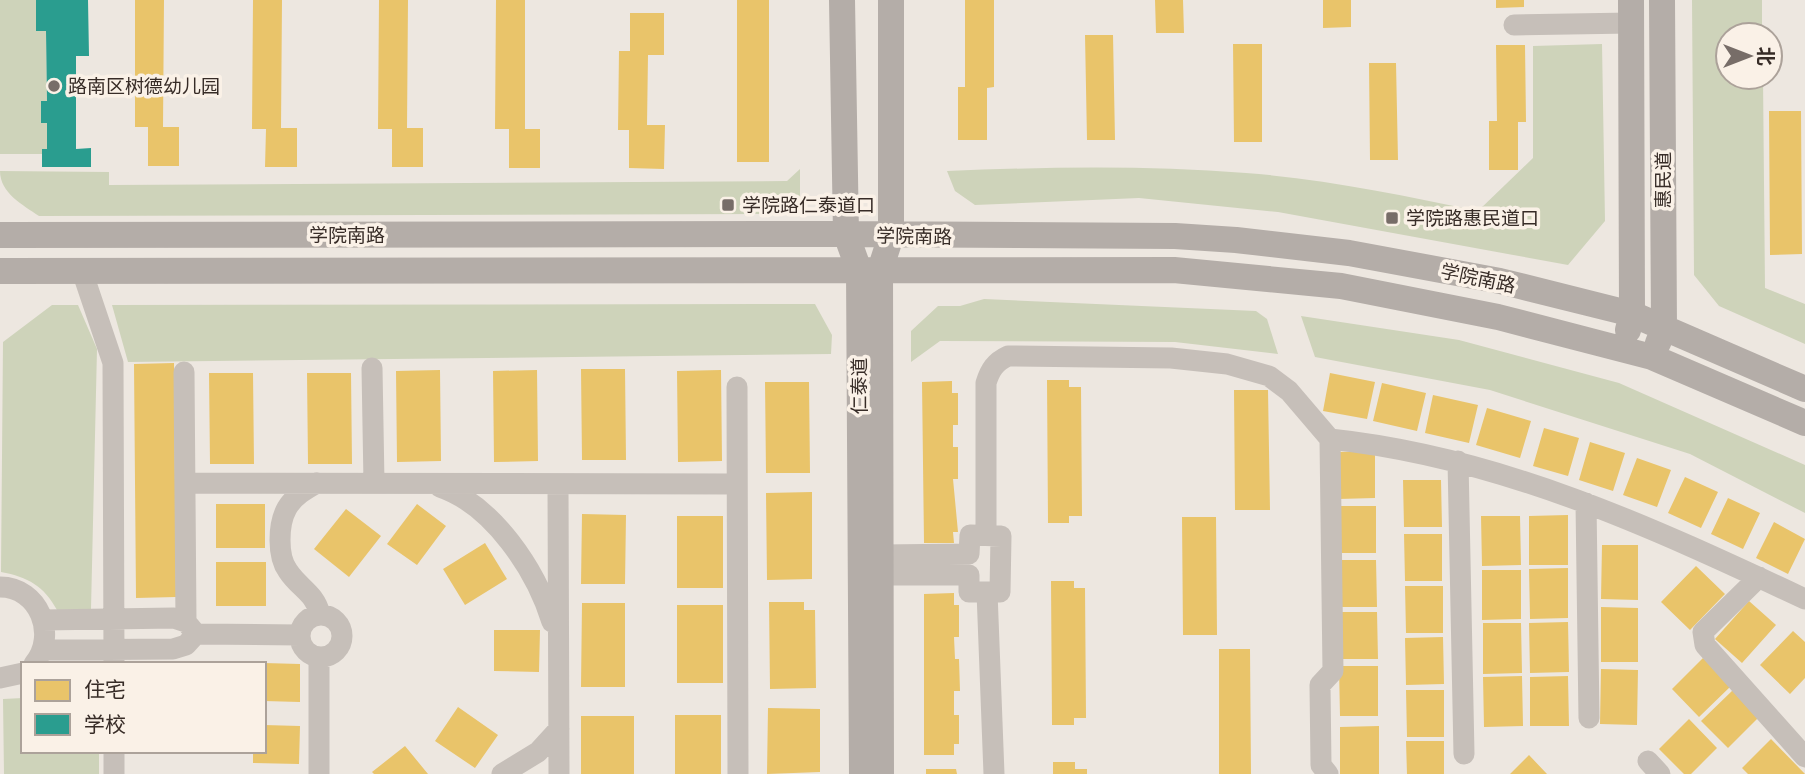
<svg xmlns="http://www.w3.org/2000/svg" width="1805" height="774" font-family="'Open Sans','Noto Sans SC',sans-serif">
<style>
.green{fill:#ced3ba}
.homes{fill:#e9c46a}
.schools{fill:#2a9d8f}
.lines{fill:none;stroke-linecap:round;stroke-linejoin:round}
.minor{stroke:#c6bfb9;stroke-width:21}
.major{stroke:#b4ada8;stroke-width:26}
.poi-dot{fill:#776d68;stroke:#faf1e7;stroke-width:2.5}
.labels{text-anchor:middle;stroke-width:7;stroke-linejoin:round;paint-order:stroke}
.poi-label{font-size:19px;fill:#372c27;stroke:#faf1e7;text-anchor:start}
.street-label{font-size:19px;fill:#372c27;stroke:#faf1e7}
</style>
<rect width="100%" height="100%" fill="#ede7e0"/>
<path class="green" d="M0,0H36L46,31L47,101L41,102V122L47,123V149H42V154H0Z
M1692,0H1762V35H1728V77H1763L1765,288L1805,304V344L1719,306L1694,275Z
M1602,44L1605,221L1568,265L1278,212L1139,198L975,205L955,191L947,171C1047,167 1146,165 1246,173C1324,179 1402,195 1478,211L1533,158V46Z
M800,169V204L784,214L39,216C23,205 0,193 0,171L109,172V185L787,181Z
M984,299L1256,311L1267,319L1278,354L1175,342L940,341L911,362V331L938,306H960Z
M815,304L832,335L831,354L128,362L112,305Z
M52,305H78L97,349L91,609L57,610C44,586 28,577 1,572L3,342Z
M1301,316L1459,340L1619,383L1805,465V513L1690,454L1490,390L1315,357Z
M23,698V751H99V774H4L3,699Z"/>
<path class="homes" d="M135,0H164L163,127H179V166H148V127H135Z
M253,0H282L281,128H297V167H265L266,129H252Z
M379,0H408L407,128H423V167H392V129H378Z
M496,0H525V129H540V168H509V129H495Z
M737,0H769V162H737Z
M965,0H994V87L987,88V140H958V87H965Z
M1155,0H1183L1184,33H1156Z
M1323,0H1351V27L1323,28Z
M1496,0H1524V7L1496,8Z
M630,13H664V55H648L647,125H665L664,169L629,168V130H618L619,51H630Z
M1085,35H1113L1115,140H1087Z
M1233,44H1262V142H1234Z
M1496,45H1525L1526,122H1518V170H1489V121H1497Z
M1369,63H1396L1398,160H1370Z
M1769,111H1801L1802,254L1770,255Z
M174,363L176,597L136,598L134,364Z
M581,369H625L626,460H582Z
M440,370L441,461L397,462L396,371Z
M537,370L538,461L494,462L493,371Z
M721,370L722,461L678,462L677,371Z
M209,373H253L254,464H210Z
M307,373H351L352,464H308Z
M1330,373L1375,382L1367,419L1323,411Z
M1047,380H1069V387H1081L1082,516H1069V523H1048Z
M952,381V393H958V425H953V447H958V479H953L958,532H953L954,543H924L922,382Z
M765,382H809L810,473H766Z
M1382,383L1426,393L1417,431L1373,421Z
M1234,390H1268L1270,510H1235Z
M1433,395L1478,405L1469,443L1425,433Z
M1487,408L1531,421L1520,458L1476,445Z
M1544,428L1579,438L1568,476L1533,466Z
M1590,442L1625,453L1613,491L1579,480Z
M1375,451V498L1338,499L1337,452Z
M1637,458L1671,470L1657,507L1623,495Z
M1685,477L1718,492L1701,528L1668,513Z
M1403,480H1441L1442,527H1404Z
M812,492V579L767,580L766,493Z
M1728,498L1760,513L1743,549L1711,534Z
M216,504H265V548H216Z
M417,504L446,526L417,565L387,544Z
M1338,506H1376V553H1339Z
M346,509L381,536L349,577L314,549Z
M582,514L626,515L625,584H581Z
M1568,515V565H1529V516Z
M677,516H723V588H677Z
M1481,516H1520L1521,565L1482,566Z
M1182,517H1216L1217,635H1183Z
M1774,522L1805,539L1788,574L1756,558Z
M1404,534H1442V581H1405Z
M485,543L507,579L465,605L443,569Z
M1602,545H1638V600L1601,599Z
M1339,560H1376L1377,607H1339Z
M216,562H266V606H216Z
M1696,566L1725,594L1690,630L1661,602Z
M1568,568V618L1530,619L1529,569Z
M1482,570H1521V619L1482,620Z
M1051,581H1074V588H1085L1086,718H1074V725H1052Z
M1405,586H1443V633H1406Z
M954,593V605H959V637H954L955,659H959L960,691H954V715H959V744H954V755H924V594Z
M1749,601L1776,625L1742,663L1715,639Z
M769,602H804V610H815L816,688L770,689Z
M582,603H625V687H581Z
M677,605H723V683H677Z
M1601,607L1638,608V662H1601Z
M1340,612H1377L1378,659H1341Z
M1568,622L1569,672L1530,673L1529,623Z
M1483,623H1521L1522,673L1483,674Z
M494,630H540L539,672L494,671Z
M1793,631L1805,642V678L1790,694L1760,665Z
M1443,637L1444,684L1406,685L1405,638Z
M1219,649H1250L1251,774H1219Z
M1703,658L1731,686L1699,717L1672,689Z
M264,663L300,664V702L264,701Z
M1339,666H1378V716H1340Z
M1601,669L1638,670L1637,725L1600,724Z
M1522,676L1523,726L1484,727L1483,677Z
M1568,676L1569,726H1530V677Z
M1734,689L1760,716L1728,748L1701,721Z
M1406,690H1444V737H1407Z
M458,707L498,735L475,768L435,741Z
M768,708L820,709V772L767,774Z
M675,715H721V774H675Z
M581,716H634V774H581Z
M1689,719L1717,748L1691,774H1684L1659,749Z
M264,725L300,726L299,764L253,763V751H264Z
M1379,726V774H1340V727Z
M1771,739L1805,774H1748L1742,768Z
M1406,741H1444V774H1407Z
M405,746L428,774H374L372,772Z
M1529,755L1547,774H1510Z
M1053,762H1075V769H1087V774H1053Z
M926,769H956L957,774H926Z"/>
<path class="schools" d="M36,0H88L89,56H76V149L91,148V167H42V149H47V123H41V101H47L46,31H36Z"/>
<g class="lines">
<path class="minor" d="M1514,25L1631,23
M82,271L113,363L114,664
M372,368L374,483
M184,372L186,622
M737,387L738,774
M1330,439C1501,457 1651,527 1805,599
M1458,461L1464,754
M185,483L737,484
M317,483C306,489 294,496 287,508C278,524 277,556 288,571C299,588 315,593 320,614
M558,484L559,774
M440,487C493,505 536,570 552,622
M1586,503L1589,718
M986,535V383C990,370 995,362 1008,356L1171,358L1227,364L1269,376L1289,391L1330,439L1333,671L1320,685L1321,765L1328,774
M881,555L969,554L970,535L1001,536L1000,592H969V575H881
M1759,577L1703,632L1705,645L1805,757
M0,587C39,587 58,635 34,664
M987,592L994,774
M300 636a21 21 0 1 1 42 0a21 21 0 1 1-42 0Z
M196,634L300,635
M43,650L173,649L186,645L196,634L186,622L174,618L43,620
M319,657V774
M0,678L23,673
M114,751V774
M1648,761L1660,774
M502,774L538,752L559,729"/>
<path class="major" d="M842,0L846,234L859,270L862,774
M0,235L846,234L1175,236L1236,240L1349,253L1500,281L1632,314L1805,389
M0,271L1174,270L1341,286L1498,317L1652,357L1805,423
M1628,330L1632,314L1631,0
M1658,343L1664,328L1662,0
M881,774L880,270L891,236V0"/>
</g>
<g class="poi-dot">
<circle cx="54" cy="86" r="7"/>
<rect x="721" y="198" width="14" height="14" rx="3.5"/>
<rect x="1385" y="211" width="14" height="14" rx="3.5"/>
</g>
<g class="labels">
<g class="poi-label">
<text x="68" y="93">路南区树德幼儿园</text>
<text x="742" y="212">学院路仁泰道口</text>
<text x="1406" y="225">学院路惠民道口</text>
</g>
<g class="street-label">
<text transform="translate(1663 180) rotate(-90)" y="7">惠民道</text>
<text x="347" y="242">学院南路</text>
<text transform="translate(914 236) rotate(1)" y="7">学院南路</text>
<text transform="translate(1478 278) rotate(12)" y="7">学院南路</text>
<text transform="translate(859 386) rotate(-90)" y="7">仁泰道</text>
</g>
</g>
<rect x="21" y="662" width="245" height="91" fill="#faf1e7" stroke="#aca29a" stroke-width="2"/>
<rect x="35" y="680" width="35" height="21" fill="#e9c46a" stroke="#aca29a" stroke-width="2"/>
<text x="84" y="697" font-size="21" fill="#372c27">住宅</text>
<rect x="35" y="714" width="35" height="21" fill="#2a9d8f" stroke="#aca29a" stroke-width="2"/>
<text x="84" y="732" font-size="21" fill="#372c27">学校</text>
<g transform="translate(1749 56) rotate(90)"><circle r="33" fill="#faf1e7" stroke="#aca29a" stroke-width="2"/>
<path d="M0-5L12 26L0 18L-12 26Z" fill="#776d68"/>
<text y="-10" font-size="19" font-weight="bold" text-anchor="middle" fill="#372c27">北</text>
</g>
</svg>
